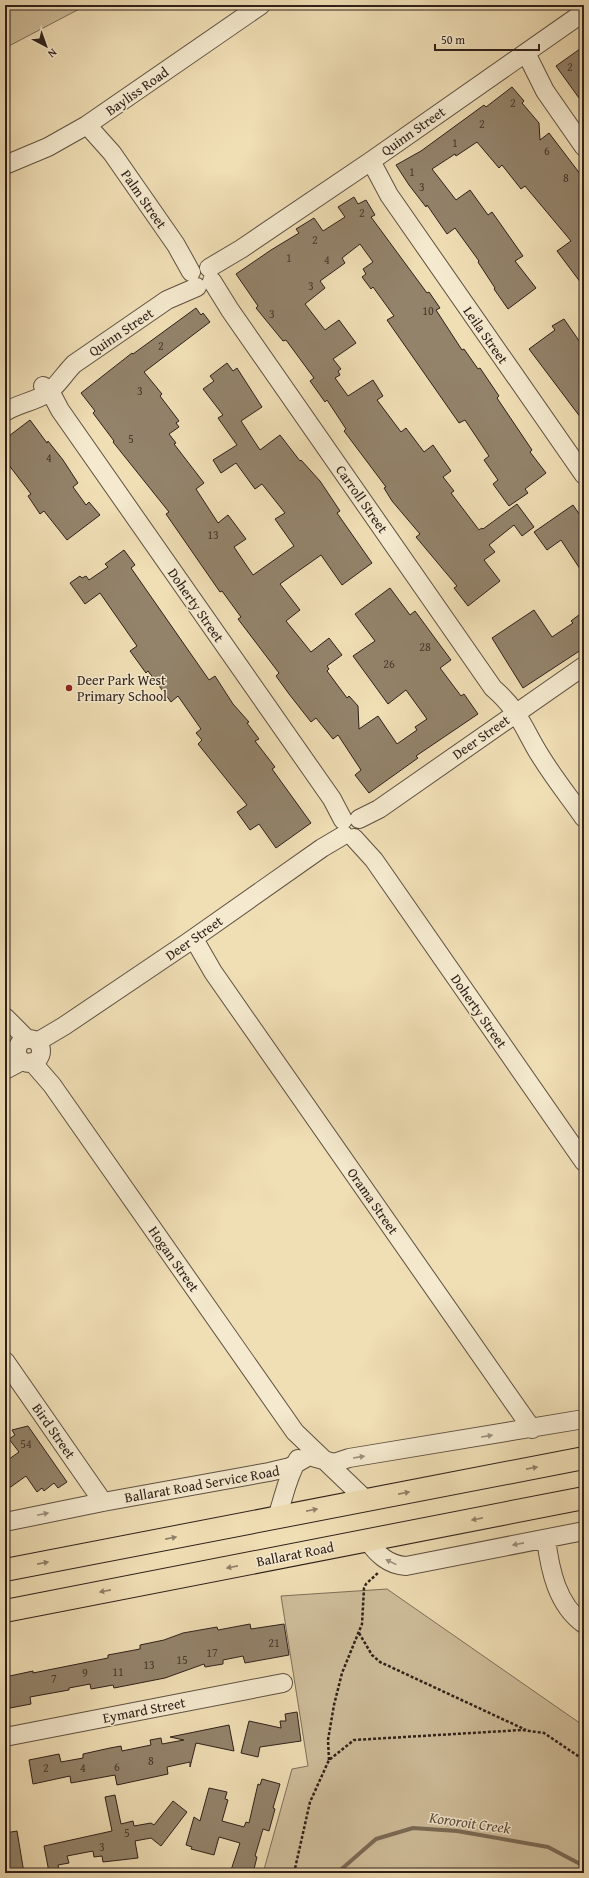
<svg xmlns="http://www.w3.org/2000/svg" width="589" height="1878" font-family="'Gentium Book Plus',serif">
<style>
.green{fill:#cfbe9b;stroke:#7e6f5a}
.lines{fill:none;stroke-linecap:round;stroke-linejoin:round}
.stream{stroke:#7b6b57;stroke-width:4}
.building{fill:#93836b;stroke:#2e201a}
.minor-casing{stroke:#5e5041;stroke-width:20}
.highway-casing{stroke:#2e201a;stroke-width:24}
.path{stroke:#2e201a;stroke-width:2.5;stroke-dasharray:3 2;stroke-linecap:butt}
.minor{stroke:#f5eacf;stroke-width:18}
.highway{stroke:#f0deb5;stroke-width:22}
.oneway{fill:#9b8f7e}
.oneway2{fill:#8f7f68}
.poi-dot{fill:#8f2418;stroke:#f5eacf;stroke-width:1.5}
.labels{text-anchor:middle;stroke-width:3;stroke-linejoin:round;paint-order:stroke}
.number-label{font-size:12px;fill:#47392e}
.street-label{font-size:14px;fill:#2e201a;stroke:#f5eacf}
.poi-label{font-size:14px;fill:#2e201a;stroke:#f5eacf;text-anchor:start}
.water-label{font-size:15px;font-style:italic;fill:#5b4c3e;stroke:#f5eacf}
</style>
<rect width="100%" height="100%" fill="#f0deb5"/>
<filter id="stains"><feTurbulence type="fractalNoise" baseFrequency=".005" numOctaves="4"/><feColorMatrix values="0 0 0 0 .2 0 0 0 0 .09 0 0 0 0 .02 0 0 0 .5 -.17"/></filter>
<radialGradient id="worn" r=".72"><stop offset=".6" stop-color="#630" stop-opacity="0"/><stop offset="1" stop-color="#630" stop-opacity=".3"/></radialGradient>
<path class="green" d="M5,5H87L5,48Z
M387,1589L584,1726V1873H263L292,1769L308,1766L281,1596Z"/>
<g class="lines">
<path class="stream" d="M337,1873L376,1839L413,1828L457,1831L548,1847L584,1866"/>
</g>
<path class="building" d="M584,46V105L556,66Z
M512,87L524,101L522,103L539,123L540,140L549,133L584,179V287L557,251L571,241L525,186L521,189L502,165L499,168L477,142L456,156L455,154L432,169L456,200L470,190L488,215L492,212L523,256L515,261L536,288L508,309L494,289L495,288L478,262L479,261L455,228L447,234L427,205L426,207L409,185L396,165L421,151L484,105L486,107Z
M354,197L358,204L366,200L375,215L371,217L427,293L429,292L440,308L436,310L462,350L464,349L478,369L480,368L499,396L497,398L532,450L530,452L546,473L525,489L528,493L509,506L493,484L498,480L484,460L489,456L465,420L459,423L387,320L394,316L373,287L371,289L362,277L366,274L363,269L373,262L360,244L342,258L345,263L320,281L325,288L305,304L325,330L339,320L356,343L333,359L341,369L338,371L340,375L335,378L348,396L373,380L383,396L377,400L401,432L406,428L424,452L433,445L451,471L443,477L454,491L451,493L479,530L482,528L483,529L517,504L534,527L522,536L514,525L489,545L495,552L484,560L500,581L468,606L454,588L457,586L416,537L420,534L392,501L384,488L386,487L344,431L346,429L327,400L325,402L310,381L314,378L286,340L283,341L256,308L258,306L236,274L271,250L299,233L296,229L314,218L323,231L345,217L338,207Z
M196,308L201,315L203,313L210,322L144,372L162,394L160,396L179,421L176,423L179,427L169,434L176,443L174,444L204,483L196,489L218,523L228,515L246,539L234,547L253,575L294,546L275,519L285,513L262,484L255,489L236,463L221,473L213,460L237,445L218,418L223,415L203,389L214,381L210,376L227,363L233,371L237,368L262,407L241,421L260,450L280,435L300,461L301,460L320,481L340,511L337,513L372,563L342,585L321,555L280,584L300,610L286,621L311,652L329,638L342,655L327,666L329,669L327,671L347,698L349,696L358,706L359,729L378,716L397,744L417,730L415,727L427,719L406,690L388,704L353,656L375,641L355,614L390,588L410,615L415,611L451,660L440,668L461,696L464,694L478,714L416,756L418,758L369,793L355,775L361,770L338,735L333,739L316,718L311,722L289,694L276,676L279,673L238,619L241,617L222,591L220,592L166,514L169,512L113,442L114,441L93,413L95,411L81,393L132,353L133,354Z
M564,319L584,348V422L529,349L555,330L552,326Z
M30,420L47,443L48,441L63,460L78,483L73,487L86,505L89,502L100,515L67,540L44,511L40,514L28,496L31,494L5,460V439Z
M573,505L584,521V575L561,540L547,550L534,532Z
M124,550L135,565L131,568L209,680L215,676L233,704L249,722L247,723L259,739L255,741L275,767L272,769L311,823L276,848L259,824L250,830L237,812L247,805L198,744L202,740L196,733L201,729L178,696L171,702L148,671L146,673L130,651L137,646L100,593L85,604L70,583L80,576L82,578L86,576L89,580L108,567L105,564Z
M534,610L552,637L573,623L571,621L584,611V648L523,688L492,638Z
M28,1426L67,1482L58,1488L54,1483L44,1491L42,1488L37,1492L26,1476L5,1491V1462L19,1452L9,1439L15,1435L12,1430Z
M250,1624L251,1629L284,1624L289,1655L245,1663L243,1656L223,1660V1664L205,1667L204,1664L165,1678L114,1688L113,1685L91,1689L90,1684L69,1688V1690L30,1697L31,1704L10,1708L5,1677L33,1671V1673L108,1658V1655L140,1649V1645L164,1640L183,1633L217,1627L218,1630Z
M297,1712L301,1741L260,1747L258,1757L241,1753L249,1721L281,1728L280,1721H286L285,1714Z
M229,1725L234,1751L196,1743L190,1767V1762L167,1767L168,1774L117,1785L115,1775L71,1783L70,1776L33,1784L29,1760L59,1754L61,1762L83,1758V1754L110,1748L121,1746L122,1751L151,1745L150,1740L161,1738L162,1744L184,1740L170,1737Z
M262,1779L280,1784L273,1808L275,1809L269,1831L263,1829L255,1856L257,1857L253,1873H230L240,1843L219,1837L214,1855L191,1849L192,1847L186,1845L194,1817L200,1821L209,1788L227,1792L225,1799L228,1800L222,1821L244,1827L246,1822L249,1823L258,1784L260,1785Z
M115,1795L121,1824L133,1821L134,1826L151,1823L154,1825L173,1801L187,1812L161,1846L151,1838L135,1841L138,1858L103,1862L102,1856L94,1857L93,1851L67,1856L69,1863L58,1865L59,1870L49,1872L44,1846L112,1831L105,1797Z
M17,1831L24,1873H5V1833Z"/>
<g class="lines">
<defs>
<path id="minor" d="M526,53L545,91L584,147
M87,125L112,153L176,245L191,272
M371,161L389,195L584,475
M5,165L48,147L87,125L261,5
M209,268L241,249L371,161L584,12
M212,281L230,310L493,688C516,708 521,722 535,747C549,772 568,795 584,818
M43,386L50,391L60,410L332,799L343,820
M5,412C17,404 33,402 46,394C57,387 64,374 74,364L167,300L197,287
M359,819L379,809L584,666
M354,838L374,860L584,1162
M194,939L213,972L532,1429
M5,1017L27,1039
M17 1051a12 12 0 1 1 24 0a12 12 0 1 1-24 0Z
M37,1042L64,1026L187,943L322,848L344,835
M32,1062L52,1085L295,1432L366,1500
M5,1070L22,1061
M5,1361L103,1502
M277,1517C284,1497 287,1477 298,1459
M5,1522L103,1502L269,1472L290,1467L309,1456L334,1463L349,1458L584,1419
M546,1539C550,1570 557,1605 584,1624
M367,1540C377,1554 388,1565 406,1566L584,1531
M5,1737L283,1683"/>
<path id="highway" d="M5,1570L584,1458
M5,1611L584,1498"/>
</defs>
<use href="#minor" class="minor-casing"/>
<use href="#highway" class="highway-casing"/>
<path class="path" d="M359,1633L372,1655L380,1662L526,1730
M329,1760L328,1740L334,1705L342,1673L362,1624L364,1588L366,1584L379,1572
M294,1873L310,1802L329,1760L354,1740L522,1730L544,1733L584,1760"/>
<use href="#minor" class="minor"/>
<use href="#highway" class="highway"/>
</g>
<defs><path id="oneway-solid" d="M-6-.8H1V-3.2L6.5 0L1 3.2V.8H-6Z"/></defs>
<g class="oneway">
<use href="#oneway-solid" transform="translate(487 1436) rotate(-9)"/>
<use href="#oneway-solid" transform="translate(359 1457) rotate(-9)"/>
<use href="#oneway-solid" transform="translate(43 1514) rotate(-12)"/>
<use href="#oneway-solid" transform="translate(518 1544) rotate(169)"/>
<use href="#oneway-solid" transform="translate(391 1562) rotate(-154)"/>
</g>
<g class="oneway2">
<use href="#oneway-solid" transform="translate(532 1468) rotate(-11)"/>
<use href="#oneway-solid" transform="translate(404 1493) rotate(-11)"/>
<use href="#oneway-solid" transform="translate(312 1510) rotate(-11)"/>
<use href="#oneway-solid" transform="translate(477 1519) rotate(169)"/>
<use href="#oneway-solid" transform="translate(171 1538) rotate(-11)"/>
<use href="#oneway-solid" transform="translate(43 1563) rotate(-11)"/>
<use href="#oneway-solid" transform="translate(232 1567) rotate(169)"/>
<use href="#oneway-solid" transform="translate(105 1591) rotate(169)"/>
</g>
<circle class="poi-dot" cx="69" cy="688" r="4"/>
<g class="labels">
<g class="number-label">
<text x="570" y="71">2</text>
<text x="513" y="107">2</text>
<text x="482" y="128">2</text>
<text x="455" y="147">1</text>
<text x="547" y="155">6</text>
<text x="412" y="176">1</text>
<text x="566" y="182">8</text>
<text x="422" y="191">3</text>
<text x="362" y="217">2</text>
<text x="315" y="244">2</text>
<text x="289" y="262">1</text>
<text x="327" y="264">4</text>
<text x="311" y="290">3</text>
<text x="428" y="315">10</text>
<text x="272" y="318">3</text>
<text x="161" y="350">2</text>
<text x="140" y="395">3</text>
<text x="131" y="443">5</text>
<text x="49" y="462">4</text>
<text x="213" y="539">13</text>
<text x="425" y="651">28</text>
<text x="389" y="668">26</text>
<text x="26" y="1448">54</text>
<text x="274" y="1647">21</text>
<text x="212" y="1657">17</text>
<text x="182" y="1664">15</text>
<text x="149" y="1669">13</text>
<text x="118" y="1676">11</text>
<text x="85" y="1677">9</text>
<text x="54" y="1683">7</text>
<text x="151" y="1765">8</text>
<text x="117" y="1771">6</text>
<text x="46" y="1772">2</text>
<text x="83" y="1772">4</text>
<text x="127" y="1837">5</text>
<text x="102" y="1851">3</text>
</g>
<g class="street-label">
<text transform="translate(137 91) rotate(-35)" y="5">Bayliss Road</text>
<text transform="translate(413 131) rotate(-35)" y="5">Quinn Street</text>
<text transform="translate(144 199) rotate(55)" y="5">Palm Street</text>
<text transform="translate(121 332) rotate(-34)" y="5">Quinn Street</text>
<text transform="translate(486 335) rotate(55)" y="5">Leila Street</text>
<text transform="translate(362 499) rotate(55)" y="5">Carroll Street</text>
<text transform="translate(196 605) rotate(55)" y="5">Doherty Street</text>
<text transform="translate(481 737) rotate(-35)" y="5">Deer Street</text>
<text transform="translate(194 938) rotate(-35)" y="5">Deer Street</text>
<text transform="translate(479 1011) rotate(55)" y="5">Doherty Street</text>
<text transform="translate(373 1201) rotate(55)" y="5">Orama Street</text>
<text transform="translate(174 1259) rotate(55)" y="5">Hogan Street</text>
<text transform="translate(54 1431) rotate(55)" y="5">Bird Street</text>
<text transform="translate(202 1484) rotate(-10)" y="5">Ballarat Road Service Road</text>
<text transform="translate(295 1554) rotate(-11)" y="5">Ballarat Road</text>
<text transform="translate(144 1710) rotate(-11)" y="5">Eymard Street</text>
</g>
<g class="poi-label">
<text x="77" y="685">Deer Park West<tspan x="77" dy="16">Primary School</tspan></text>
</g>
<g class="water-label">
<text transform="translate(470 1823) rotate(8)" y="5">Kororoit Creek</text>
</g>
</g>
<rect width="589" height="1878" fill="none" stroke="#f0deb5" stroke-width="20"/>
<rect x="6" y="6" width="577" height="1866" fill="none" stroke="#2e201a" stroke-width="2"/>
<rect x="10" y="10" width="569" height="1858" fill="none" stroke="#2e201a"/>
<g transform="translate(46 46) rotate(139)" stroke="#f5eacf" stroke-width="3" paint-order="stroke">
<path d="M0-3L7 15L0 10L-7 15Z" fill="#2e201a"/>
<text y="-6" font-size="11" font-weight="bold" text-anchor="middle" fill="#2e201a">N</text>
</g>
<path d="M435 44v6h104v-6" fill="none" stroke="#2e201a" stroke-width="2"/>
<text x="441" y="44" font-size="12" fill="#2e201a" stroke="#f5eacf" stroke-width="3" paint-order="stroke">50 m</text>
<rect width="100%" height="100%" filter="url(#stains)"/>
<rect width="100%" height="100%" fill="url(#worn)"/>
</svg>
